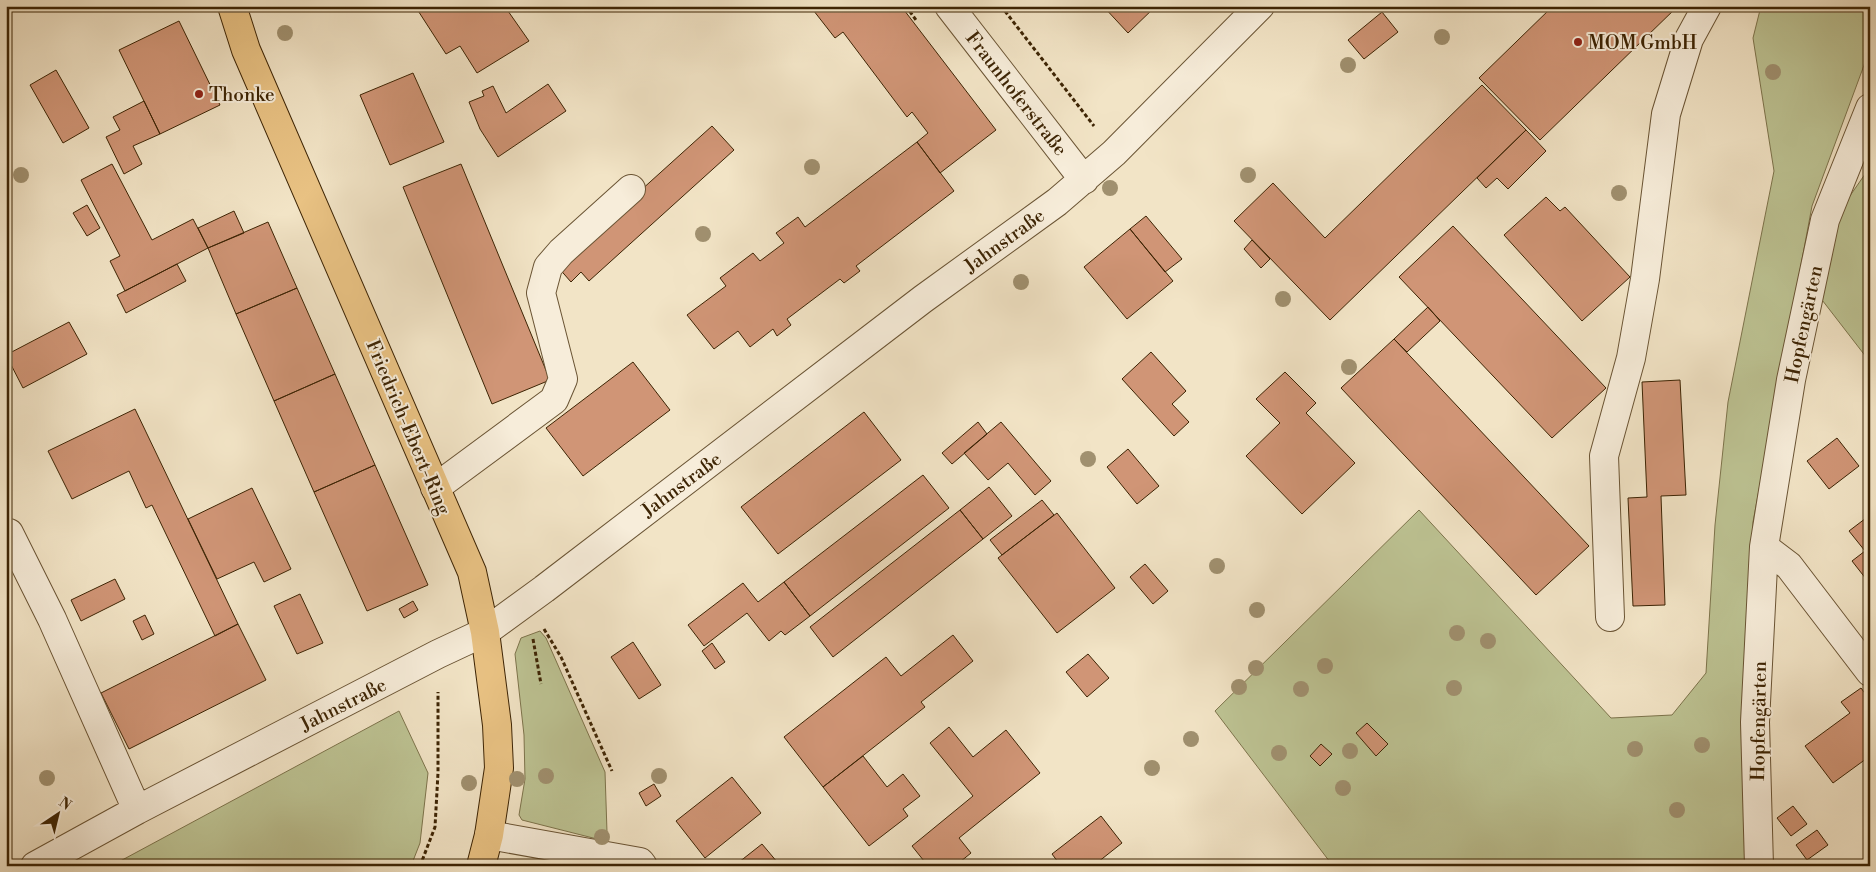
<svg xmlns="http://www.w3.org/2000/svg" width="1876" height="872" font-family="'Libre Bodoni',serif">
<style>
.green{fill:#bdc393;stroke:#7d744c}
.building{fill:#d09576;stroke:#3d2404}
.lines{fill:none;stroke-linecap:round;stroke-linejoin:round}
.minor-casing{stroke:#6a5434;stroke-width:30}
.major-casing{stroke:#3d2404;stroke-width:30}
.path{stroke:#3d2404;stroke-width:3;stroke-dasharray:4 2.5;stroke-linecap:butt}
.minor{stroke:#f7edda;stroke-width:28}
.major{stroke:#e9c283;stroke-width:28}
.tree{fill:#a0906f}
.poi-dot{fill:#8f2418;stroke:#f7edda;stroke-width:2}
.labels{text-anchor:middle;stroke-width:4;stroke-linejoin:round;paint-order:stroke}
.poi-label{font-size:19px;fill:#3d2404;stroke:#f7edda;text-anchor:start}
.street-label{font-size:19px;fill:#3d2404;stroke:#f7edda}
</style>
<rect width="100%" height="100%" fill="#f2e4c6"/>
<filter id="stains"><feTurbulence type="fractalNoise" baseFrequency=".004" numOctaves="4"/><feColorMatrix values="0 0 0 0 .2 0 0 0 0 .09 0 0 0 0 .02 0 0 0 .5 -.17"/></filter>
<radialGradient id="worn" r=".72"><stop offset=".6" stop-color="#630" stop-opacity="0"/><stop offset="1" stop-color="#630" stop-opacity=".3"/></radialGradient>
<path class="green" d="M1761,6H1870V49L1812,206L1753,522L1749,715L1748,866H1333L1215,711L1419,510L1611,718L1672,715L1706,673L1715,525L1728,402L1774,171L1753,38Z
M1870,167V362L1819,296L1838,213Z
M540,631L546,638L605,772L607,832L601,840L522,820L519,815L525,779L524,735L515,654L521,638Z
M399,711L428,773L420,843L411,866H111Z"/>
<path class="building" d="M415,6H516L508,11L529,41L477,73L460,46L446,54Z
M810,6H901L996,130L940,173L917,142L928,133L912,112L907,117L843,32L835,38Z
M1103,6H1156L1128,33Z
M1553,6H1678L1540,140L1479,78Z
M1382,12L1398,32L1364,59L1348,40Z
M179,21L220,105L160,134L119,50Z
M56,70L89,128L63,143L30,85Z
M413,73L444,142L390,165L360,95Z
M548,84L566,111L498,157L480,129L469,102L484,96L482,91L493,86L506,113Z
M1482,85L1526,130L1330,320L1234,221L1273,183L1325,238Z
M144,101L160,134L133,146L142,164L124,174L106,137L120,130L113,117Z
M712,126L734,150L589,281L581,272L571,282L557,266Z
M1526,130L1546,151L1508,189L1497,178L1486,188L1477,178Z
M917,142L954,191L856,266L860,271L844,283L840,279L787,319L791,325L777,336L773,329L750,347L738,331L714,349L687,315L726,286L720,278L753,253L760,261L784,243L776,233L798,217L805,227Z
M112,164L152,240L193,219L208,248L125,291L110,261L120,256L81,180Z
M461,164L550,380L492,404L403,187Z
M1546,197L1560,211L1565,207L1630,277L1582,321L1504,235Z
M87,205L100,228L87,236L73,213Z
M234,211L244,233L208,248L198,228Z
M1146,216L1182,259L1165,272L1130,229Z
M268,222L297,288L236,314L208,248Z
M1453,226L1606,388L1552,438L1399,277Z
M1130,229L1173,281L1127,319L1084,267Z
M1252,240L1270,259L1261,268L1244,249Z
M177,264L186,281L126,313L117,295Z
M297,288L335,374L274,401L236,314Z
M1428,307L1440,321L1407,352L1394,339Z
M69,322L87,354L23,388L6,355Z
M1394,339L1589,546L1536,595L1341,388Z
M1151,352L1186,391L1172,404L1189,422L1174,436L1122,379Z
M633,362L670,410L583,476L546,428Z
M1285,372L1316,403L1306,413L1355,463L1302,514L1246,456L1280,423L1256,399Z
M335,374L375,465L314,492L274,401Z
M1680,380L1686,495L1661,496L1665,605L1633,606L1628,498L1647,497L1642,382Z
M135,409L238,624L215,636L152,505L146,508L129,471L72,499L48,451Z
M864,412L901,460L778,554L741,507Z
M978,422L987,434L952,464L942,453Z
M1001,422L1051,481L1035,495L1008,463L988,480L964,453Z
M1837,438L1859,466L1829,489L1807,461Z
M1128,449L1159,486L1137,504L1107,467Z
M375,465L428,585L367,611L314,492Z
M923,475L949,508L810,616L784,582Z
M989,487L1012,516L983,539L960,510Z
M252,488L291,569L264,582L254,562L217,579L188,519Z
M1042,500L1054,515L1002,555L990,540Z
M960,510L983,539L833,657L810,627Z
M1057,513L1115,588L1057,633L998,558Z
M1870,515V584L1852,561L1865,551L1849,531Z
M1145,564L1168,591L1153,604L1130,577Z
M115,579L125,599L81,621L71,600Z
M784,582L810,616L785,635L781,631L769,641L747,613L704,646L688,625L743,583L758,602Z
M300,594L323,643L297,654L274,606Z
M413,601L418,610L404,618L399,609Z
M145,615L154,634L142,640L133,621Z
M238,624L266,680L129,749L101,693Z
M953,635L973,661L921,702L925,707L823,787L784,737L886,657L901,676Z
M633,642L661,685L639,699L611,657Z
M712,643L725,662L715,669L702,651Z
M1088,654L1109,678L1087,697L1066,672Z
M1861,688L1870,700V756L1833,783L1805,746L1850,713L1841,702Z
M1367,723L1388,744L1376,756L1356,733Z
M949,727L973,757L1006,730L1040,773L959,838L971,853L955,866H928L912,846L973,796L930,743Z
M1321,744L1332,754L1320,766L1310,756Z
M863,756L887,787L903,774L920,796L903,809L908,816L869,846L823,787Z
M732,777L761,813L705,858L676,821Z
M654,784L661,796L646,806L639,793Z
M1793,806L1807,824L1791,836L1777,818Z
M1101,816L1122,843L1093,866H1061L1052,854Z
M1817,830L1828,845L1807,860L1796,845Z
M762,844L778,863L775,866H734Z"/>
<g class="lines">
<defs>
<path id="minor" d="M949,6L1084,180
M435,488L554,400L563,379L541,293L548,267L561,252L631,189
M9,533L52,619L137,810
M1764,547L1789,566L1870,672
M1610,617L1604,456L1631,358L1645,279L1666,114L1689,39L1707,6
M489,835L640,862L643,866
M35,866L137,810L438,654L485,632L544,589L923,299L1057,202L1114,153L1260,6
M1759,866L1755,722L1764,547L1791,380L1825,220L1870,108"/>
<path id="major" d="M232,6L246,50L472,572L485,632L497,725L499,768L489,835L481,866"/>
</defs>
<use href="#minor" class="minor-casing"/>
<use href="#major" class="major-casing"/>
<path class="path" d="M906,6L916,20
M1001,6L1094,126
M544,629L561,657L612,771
M533,639L541,684
M420,866L435,827L438,773V692"/>
<use href="#minor" class="minor"/>
<use href="#major" class="major"/>
</g>
<g class="tree">
<circle cx="285" cy="33" r="8"/>
<circle cx="1442" cy="37" r="8"/>
<circle cx="1348" cy="65" r="8"/>
<circle cx="1773" cy="72" r="8"/>
<circle cx="812" cy="167" r="8"/>
<circle cx="21" cy="175" r="8"/>
<circle cx="1248" cy="175" r="8"/>
<circle cx="1110" cy="188" r="8"/>
<circle cx="1619" cy="193" r="8"/>
<circle cx="703" cy="234" r="8"/>
<circle cx="1021" cy="282" r="8"/>
<circle cx="1283" cy="299" r="8"/>
<circle cx="1349" cy="367" r="8"/>
<circle cx="1088" cy="459" r="8"/>
<circle cx="1217" cy="566" r="8"/>
<circle cx="1257" cy="610" r="8"/>
<circle cx="1457" cy="633" r="8"/>
<circle cx="1488" cy="641" r="8"/>
<circle cx="1325" cy="666" r="8"/>
<circle cx="1256" cy="668" r="8"/>
<circle cx="1239" cy="687" r="8"/>
<circle cx="1454" cy="688" r="8"/>
<circle cx="1301" cy="689" r="8"/>
<circle cx="1191" cy="739" r="8"/>
<circle cx="1702" cy="745" r="8"/>
<circle cx="1635" cy="749" r="8"/>
<circle cx="1350" cy="751" r="8"/>
<circle cx="1279" cy="753" r="8"/>
<circle cx="1152" cy="768" r="8"/>
<circle cx="546" cy="776" r="8"/>
<circle cx="659" cy="776" r="8"/>
<circle cx="47" cy="778" r="8"/>
<circle cx="517" cy="779" r="8"/>
<circle cx="469" cy="783" r="8"/>
<circle cx="1343" cy="788" r="8"/>
<circle cx="1677" cy="810" r="8"/>
<circle cx="602" cy="837" r="8"/>
</g>
<g class="poi-dot">
<circle cx="1578" cy="42" r="5"/>
<circle cx="199" cy="94" r="5"/>
</g>
<g class="labels">
<g class="poi-label">
<text x="1588" y="49">MOM GmbH</text>
<text x="209" y="101">Thonke</text>
</g>
<g class="street-label">
<text transform="translate(1017 93) rotate(52)" y="7">Fraunhoferstraße</text>
<text transform="translate(1004 240) rotate(-36)" y="7">Jahnstraße</text>
<text transform="translate(1803 324) rotate(-78)" y="7">Hopfengärten</text>
<text transform="translate(409 427) rotate(67)" y="7">Friedrich-Ebert-Ring</text>
<text transform="translate(681 484) rotate(-37)" y="7">Jahnstraße</text>
<text transform="translate(343 704) rotate(-27)" y="7">Jahnstraße</text>
<text transform="translate(1758 721) rotate(-89)" y="7">Hopfengärten</text>
</g>
</g>
<rect width="1876" height="872" fill="none" stroke="#f2e4c6" stroke-width="25"/>
<rect x="8" y="8" width="1861" height="857" fill="none" stroke="#3d2404" stroke-width="2.5"/>
<rect x="12" y="12" width="1851" height="847" fill="none" stroke="#3d2404"/>
<g transform="translate(58 814) rotate(35)" stroke="#f7edda" stroke-width="4" paint-order="stroke">
<path d="M0-4L9 19L0 12L-9 19Z" fill="#3d2404"/>
<text y="-8" font-size="14" font-weight="bold" text-anchor="middle" fill="#3d2404">N</text>
</g>
<rect width="100%" height="100%" filter="url(#stains)"/>
<rect width="100%" height="100%" fill="url(#worn)"/>
</svg>
